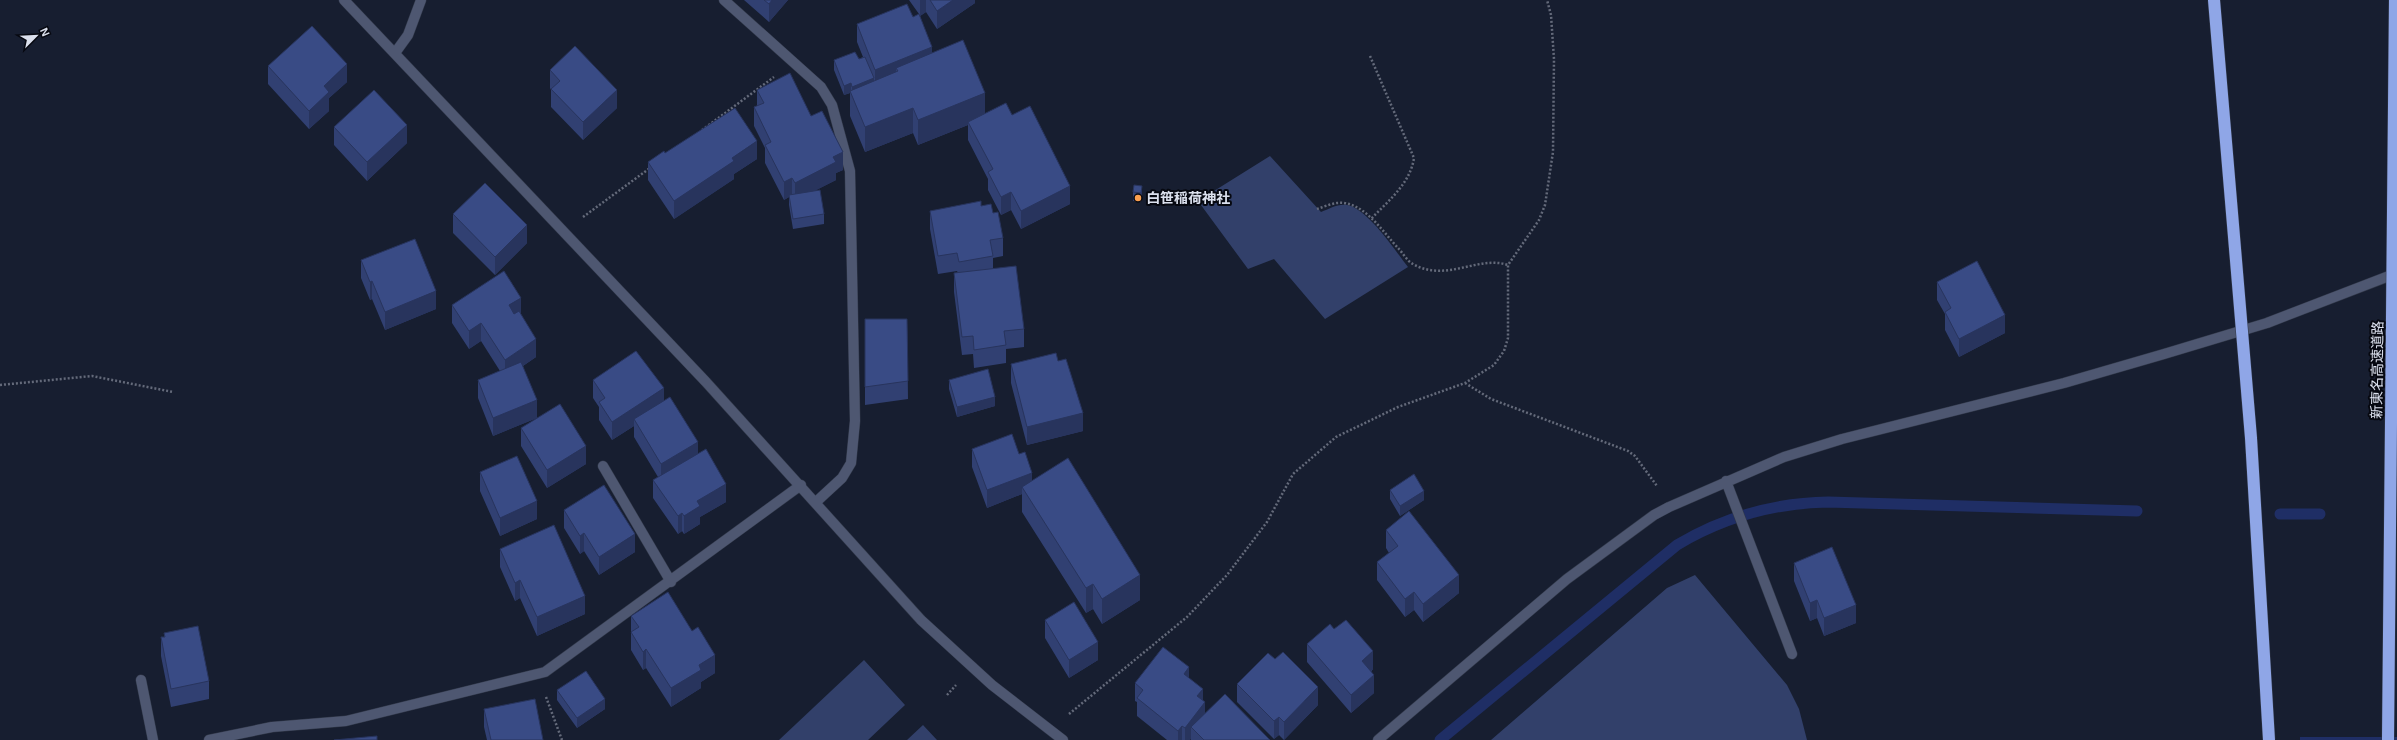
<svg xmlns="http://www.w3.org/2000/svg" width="2397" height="740" font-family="Arial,'Noto Sans JP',sans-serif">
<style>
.green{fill:#32406a}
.water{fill:#1f2e65}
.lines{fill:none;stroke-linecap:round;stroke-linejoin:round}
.stream{stroke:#1f2e65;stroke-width:11}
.minor-casing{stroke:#32394a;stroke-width:11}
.path{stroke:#646a7a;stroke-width:2.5;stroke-dasharray:2 2;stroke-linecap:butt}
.minor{stroke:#4e5771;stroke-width:10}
.highway-bridge-casing{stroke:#32394a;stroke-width:13;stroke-linecap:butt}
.highway-bridge{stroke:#8fa6e7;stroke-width:12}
.wall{fill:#314072}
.shaded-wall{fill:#28345d}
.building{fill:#394b85;stroke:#28345d}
.poi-dot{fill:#fa9f4f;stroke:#060810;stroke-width:1.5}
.labels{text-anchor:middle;stroke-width:4;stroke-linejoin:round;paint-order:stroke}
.poi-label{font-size:14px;font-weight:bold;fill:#dbe0ed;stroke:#060810;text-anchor:start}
.street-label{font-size:14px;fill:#dbe0ed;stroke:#060810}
</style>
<rect width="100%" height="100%" fill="#171e30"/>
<path class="green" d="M1270,156L1321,212C1331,208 1340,202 1351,206C1372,215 1394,249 1408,267L1325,319L1274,259L1248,269L1198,201Z
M1695,575L1787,685L1799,709L1807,740H1491L1667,588Z
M864,660L905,705L868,740H779Z
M923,725L937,740H907Z"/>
<path class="water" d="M2300,737H2397V740H2300Z"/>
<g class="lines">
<path class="stream" d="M2280,514H2320
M1440,740L1677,545C1724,517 1773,503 1828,502L2137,511"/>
<defs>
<path id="minor" d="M344,0L706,382L921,620L992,685L1063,740
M724,0L821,87L832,105L850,171L855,421L851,463L842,478L816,502
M395,53L408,35L421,0
M603,466L671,582
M1726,481L1792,654
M141,680L153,740
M209,740L272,727L346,721L545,672L801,485
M1378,740L1567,579L1654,515L1669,507L1784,457L1842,439L2064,383L2164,354L2267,323L2397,273"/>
</defs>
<use href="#minor" class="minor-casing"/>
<path class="path" d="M1370,56L1414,158C1410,184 1388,201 1371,219
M702,130L774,77
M1317,209C1323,207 1330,204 1337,203C1363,200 1383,232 1398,248C1403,253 1407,261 1413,264C1446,283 1478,255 1508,265
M583,217L650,168
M1465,383L1491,399L1628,451L1635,456L1657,486
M0,385L92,376L173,392
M947,695L956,685
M546,697L562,740
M1069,714L1187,617L1227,575L1267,522L1293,474L1336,437L1398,407L1465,383L1494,365L1504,351L1508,338V265L1539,220L1545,205L1553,152L1554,59L1551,15L1547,0"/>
<use href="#minor" class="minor"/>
<defs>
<path id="highway-bridge" d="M2214,0L2251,438L2269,740
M2388,740L2395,0"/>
</defs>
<use href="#highway-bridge" class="highway-bridge-casing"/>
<use href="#highway-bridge" class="highway-bridge"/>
</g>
<path class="wall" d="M744,0H788L769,22Z
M909,0H975V3L937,29L926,12L920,16L932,53L985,113L1012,115L1070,204L1021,229L1011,210L1001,215L988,190V179L968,140V125L918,145L913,133L865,152L850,116V93L844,95L834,70V60L859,59L863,57L857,42V24L913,17L919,14Z
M268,66L347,82L329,98V111L309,129L268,84Z
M550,70L617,108L583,140L551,107V90L550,88Z
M757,90L843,170L836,173V180L814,191L824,214V224L793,229L789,205V197L784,200L765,163V148L754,126V107L757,106Z
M334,127L407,143L367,181L334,145Z
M665,153L757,159L734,174V179L674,219L648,180V162Z
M1142,186V195L1141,202L1133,201V192Z
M981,206L993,213L1003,238V256L993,258V268L1024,329V347L1006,349V363L974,368L973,354L962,355L954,292V273H958L957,271L938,274L930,229V211Z
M453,214L527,243L495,275L453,233Z
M361,260L436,309L385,330L372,299L370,300L361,278Z
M1937,282L2005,333L1959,357L1945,330V314L1937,300Z
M452,305L521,315L536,357L523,366L537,418L493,436L478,398V380L500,371L481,341L469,349L452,323Z
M865,319H907L908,399L865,405Z
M1058,361L1083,431L1027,445L1011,383V364Z
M593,380L664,401L698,453L726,502L700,517V524L684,534L682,531L678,534L653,498V480L658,477L634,437V426L612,440L599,420V407L593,398Z
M949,380L995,406L957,417L949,389Z
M521,428L586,464L547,488L521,446Z
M972,449L1019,454L1032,480L1140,600L1102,624L1093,609L1086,613L1022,512V494L987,508L972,467Z
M480,472L537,519L500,536L480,491Z
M1390,490L1424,500L1400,516L1390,499Z
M564,510L635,552L599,575L584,551L580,554L564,528Z
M1386,530L1459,593L1423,622L1414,610L1405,617L1377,580V562L1389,553L1386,548Z
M500,549L585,614L537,636L520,598L515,601L500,567Z
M1794,563L1856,623L1824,636L1817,618L1810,621L1794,581Z
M631,616L715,673L701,682V688L671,707L646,668L643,670L631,650Z
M1045,620L1098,660L1069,678L1045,638Z
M1334,629L1373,669L1371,672L1374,693L1351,713L1307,662V644Z
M164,633L209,681V699L171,707L161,656V637H164Z
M1189,678L1203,701L1205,714L1270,740H1191V738L1190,740H1167L1137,716V702L1135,701V683Z
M1237,684L1318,705L1284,740L1279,735L1274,739L1237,702Z
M557,690L605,709L577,728L557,700Z
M484,709L543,740H487L484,727Z"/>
<path class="shaded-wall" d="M772,0H788L769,22V4Z
M920,0H926V12L920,16Z
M953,0H975V3L937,29V11Z
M932,47V65L896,68V80L875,88V70Z
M347,64V82L329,98V111L309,129V111L324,86Z
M874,78V88L852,97V87Z
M851,83V92L850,91V93L844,95V86Z
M617,90V108L583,140V122Z
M985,93V118L968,122V125L918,145V120Z
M913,108V133L865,152V127Z
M407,125V143L367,181V162Z
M757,141V159L734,174V179L674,219V201L732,158Z
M843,152V170L836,173V180L795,201V183L833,157Z
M792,178V196L789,195V197L784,200V182Z
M1070,186V204L1021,229V211Z
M1142,186V195L1141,202V193Z
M1011,192V210L1001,215V197Z
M527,225V243L495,275V257Z
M372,281V299L370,300V282Z
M436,291V309L385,330V312Z
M521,298V316L509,323V305Z
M2005,315V333L1959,357V339Z
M481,323V341L469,349V331Z
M536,339V357L505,378V360Z
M664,388V406L634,419V426L612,440V422Z
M995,397V406L957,417V407Z
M537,400V418L493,436V418Z
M1083,413V431L1027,445V427Z
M698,442V460L661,482V464Z
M586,446V464L547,488V470Z
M1032,473V491L1022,487V494L987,508V490Z
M726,484V502L700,517V524L684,534V516L697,501Z
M1424,491V500L1400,516V506Z
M537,501V519L500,536V518Z
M682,513V531L678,534V516Z
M584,533V551L580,554V536Z
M635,534V552L599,575V557Z
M1140,575V600L1102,624V599Z
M1459,575V593L1423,622V604Z
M520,580V598L515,601V583Z
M1093,584V609L1086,613V588Z
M1414,592V610L1405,617V599Z
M585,596V614L537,636V617Z
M1817,600V618L1810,621V603Z
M1856,605V623L1824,636V618Z
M1098,642V660L1069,678V660Z
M646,649V668L643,670V652Z
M1373,651V669L1362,679V661Z
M715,655V673L701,682V688L671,707V688L699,665Z
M1189,667V685L1184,674Z
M1374,675V693L1351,713V695Z
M1318,687V705L1284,740V722Z
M1203,689V705L1205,702V720L1191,727V738L1190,740H1185V728L1197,696Z
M605,699V709L577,728V718Z
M1279,717V735L1274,739V721Z
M1182,726V740H1178V731Z"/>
<path class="building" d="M764,0H772L769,4Z
M930,0H953L937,11Z
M907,4L913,17L919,14L932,47L875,70L857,24Z
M312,26L347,64L324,86L329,92L309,111L268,66Z
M963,40L985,93L918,120L913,108L865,127L850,91L898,71L896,68Z
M575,46L617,90L583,122L551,89L560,81L550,70Z
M855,52L859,59L865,57L874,78L852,87L851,83L844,86L834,60Z
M790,73L811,116L822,111L843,152L833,157L836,162L795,183L792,178L784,182L765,145L771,142L754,107L764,103L757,90Z
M374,90L407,125L367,162L334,127Z
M1006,103L1012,115L1030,106L1070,186L1021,211L1011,192L1001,197L988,172L993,169L968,122Z
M735,108L757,141L732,158L734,161L674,201L648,162L664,151L665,153Z
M485,183L527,225L495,257L453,214Z
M1134,185L1142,186L1141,193L1133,192Z
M820,190L824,214L793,219L789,195Z
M981,201V206L991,204L993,213L998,212L1003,238L990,240L993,256L959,262L957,253L938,256L930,211Z
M415,239L436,291L385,312L372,281L370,282L361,260Z
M1977,261L2005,315L1959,339L1945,312L1951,308L1937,282Z
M1016,266L1024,329L1004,331L1006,345L974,350L973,336L962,337L954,273Z
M504,271L521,298L509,305L514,314L519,311L536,339L505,360L481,323L469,331L452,305Z
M865,319H907L908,381L865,387Z
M636,351L664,388L612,422L599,402L605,398L593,380Z
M1056,353L1058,361L1066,359L1083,413L1027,427L1011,364Z
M521,362L537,400L493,418L478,380Z
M988,369L995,397L957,407L949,380Z
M670,397L698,442L661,464L634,419Z
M560,404L586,446L547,470L521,428Z
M1012,434L1019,454L1025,452L1032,473L987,490L972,449Z
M706,449L726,484L697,501L700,506L684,516L682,513L678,516L653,480Z
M517,456L537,501L500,518L480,472Z
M1068,458L1140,575L1102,599L1093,584L1086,588L1022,487Z
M1414,474L1424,491L1400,506L1390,490Z
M604,485L635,534L599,557L584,533L580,536L564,510Z
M1409,511L1459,575L1423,604L1414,592L1405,599L1377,562L1398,546L1386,530Z
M554,525L585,596L537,617L520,580L515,583L500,549Z
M1832,547L1856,605L1824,618L1817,600L1810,603L1794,563Z
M668,592L692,631L698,627L715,655L699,665L701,670L671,688L646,649L643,652L631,632L639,627L631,616Z
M1074,602L1098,642L1069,660L1045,620Z
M1346,620L1373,651L1362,661L1374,675L1351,695L1307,644L1330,624L1334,629Z
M198,626L209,681L171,689L161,637H165L164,633Z
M1163,647L1189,667L1184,674L1203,689L1197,696L1205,702L1185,728L1182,726L1178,731L1137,698L1143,690L1135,683Z
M1283,652L1318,687L1284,722L1279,717L1274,721L1237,684L1268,653L1275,659Z
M586,671L605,699L577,718L557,690Z
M1225,694L1270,740H1204L1191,727Z
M535,699L543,740H491L484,709Z
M377,736V740H334Z"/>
<circle class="poi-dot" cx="1138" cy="198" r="4"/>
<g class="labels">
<g class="poi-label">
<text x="1146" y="203">白笹稲荷神社</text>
</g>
<g class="street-label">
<text transform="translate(2377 370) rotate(-89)" y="5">新東名高速道路</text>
</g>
</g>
<g transform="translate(36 36) rotate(66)" stroke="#060810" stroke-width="3" paint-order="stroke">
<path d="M0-3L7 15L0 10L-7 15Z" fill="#dbe0ed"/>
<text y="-6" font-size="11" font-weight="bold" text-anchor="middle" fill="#dbe0ed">N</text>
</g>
</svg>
